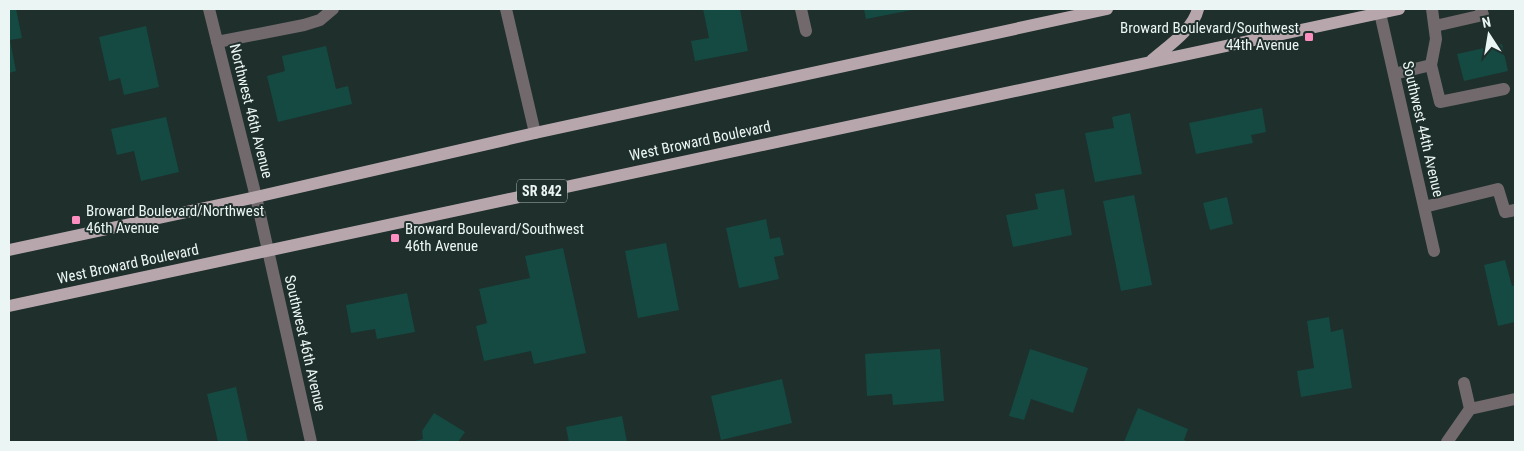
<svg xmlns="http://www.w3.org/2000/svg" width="1524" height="451" font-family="'Roboto Condensed',sans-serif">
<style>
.building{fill:#154a42}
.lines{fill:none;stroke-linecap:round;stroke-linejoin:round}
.minor{stroke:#71696c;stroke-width:12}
.major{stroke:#b7a7ad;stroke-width:12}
.poi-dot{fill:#fd8ec0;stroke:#1e2f2c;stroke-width:2}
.labels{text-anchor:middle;stroke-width:4;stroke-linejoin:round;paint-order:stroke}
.shield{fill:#1e2f2c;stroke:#aebab7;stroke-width:1}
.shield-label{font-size:14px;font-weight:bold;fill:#ebf5f3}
.poi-label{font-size:15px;fill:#ebf5f3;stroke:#1e2f2c;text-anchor:start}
.street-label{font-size:15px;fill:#ebf5f3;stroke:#1e2f2c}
</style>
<rect width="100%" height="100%" fill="#1e2f2c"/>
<path class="building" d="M9,9H16L22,38L10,40L16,71L9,73Z
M703,9H740L748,51L695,61L691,41L709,38Z
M864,9H912V10L866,19Z
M146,26L159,87L124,95L120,78L109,81L99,37Z
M1502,44L1508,71L1464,81L1457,54Z
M326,46L336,89L348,86L352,104L278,122L267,76L285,71L282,56Z
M1262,108L1266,132L1251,135L1253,143L1196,154L1189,123Z
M1130,113L1142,174L1095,182L1085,133L1114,128L1112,117Z
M166,117L179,172L141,181L134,151L117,155L111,129Z
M1064,189L1072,235L1013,247L1006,215L1038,209L1035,194Z
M1134,195L1152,285L1121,291L1103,201Z
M1227,197L1233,224L1210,230L1203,203Z
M766,219L770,239L780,237L784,255L774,257L779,279L739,288L726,228Z
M666,243L679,310L638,318L625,251Z
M563,248L586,353L534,364L531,351L484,361L476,326L487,323L479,289L530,278L525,256Z
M1505,260L1512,286L1515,285V322L1498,326L1484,265Z
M407,293L415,332L377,339L375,329L351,333L346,305Z
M1329,317L1331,332L1343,329L1352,388L1301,397L1297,371L1314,368L1307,321Z
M940,349L944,401L893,405L892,394L867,396L865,354Z
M1030,349L1088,368L1073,413L1031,399L1024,420L1009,416Z
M782,379L792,423L721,440L711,396Z
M236,387L248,442H218L207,394Z
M1138,408L1188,429L1184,440L1189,442H1124Z
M434,413L465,432L458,442H411L423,439L422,431Z
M622,416L627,442H569L566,427Z"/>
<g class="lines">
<path class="minor" d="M209,9L256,197L311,442
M506,9L535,133
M801,9L806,31
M1380,13L1434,251
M1435,26L1483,15L1481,9
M217,42L304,25L320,20L333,9
M1431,65L1440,102L1504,89
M1394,74L1431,65L1436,39L1432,9
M1424,207L1498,189L1505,212L1515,210
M1470,409L1515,399
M1447,442L1470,409L1464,383"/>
<path class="major" d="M1152,60C1168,46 1193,30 1198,9
M9,250L256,197L535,133L1107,9
M9,306L1399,9"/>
</g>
<g class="poi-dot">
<rect x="1304" y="32" width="10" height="10" rx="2.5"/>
<rect x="71" y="215" width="10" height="10" rx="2.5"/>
<rect x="390" y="233" width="10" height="10" rx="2.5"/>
</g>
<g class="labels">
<rect class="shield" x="517" y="179.5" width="50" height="23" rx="4"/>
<g class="shield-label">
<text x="542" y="196">SR 842</text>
</g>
<g class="poi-label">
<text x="1299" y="33" text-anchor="end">Broward Boulevard/Southwest<tspan x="1299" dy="17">44th Avenue</tspan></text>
<text x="86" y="216">Broward Boulevard/Northwest<tspan x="86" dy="17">46th Avenue</tspan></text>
<text x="405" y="234">Broward Boulevard/Southwest<tspan x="405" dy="17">46th Avenue</tspan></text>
</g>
<g class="street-label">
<text transform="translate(251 111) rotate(76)" y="5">Northwest 46th Avenue</text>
<text transform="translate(1423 129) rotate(77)" y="5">Southwest 44th Avenue</text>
<text transform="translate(700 141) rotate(-12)" y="5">West Broward Boulevard</text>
<text transform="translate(128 264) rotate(-12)" y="5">West Broward Boulevard</text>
<text transform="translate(305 343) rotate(77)" y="5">Southwest 46th Avenue</text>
</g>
</g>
<rect width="1524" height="451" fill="none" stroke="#ebf5f3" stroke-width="20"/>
<g transform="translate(1489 35) rotate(348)" stroke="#1e2f2c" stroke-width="4" paint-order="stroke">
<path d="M0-4L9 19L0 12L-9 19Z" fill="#ebf5f3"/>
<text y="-8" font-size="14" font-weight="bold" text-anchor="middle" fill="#ebf5f3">N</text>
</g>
</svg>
